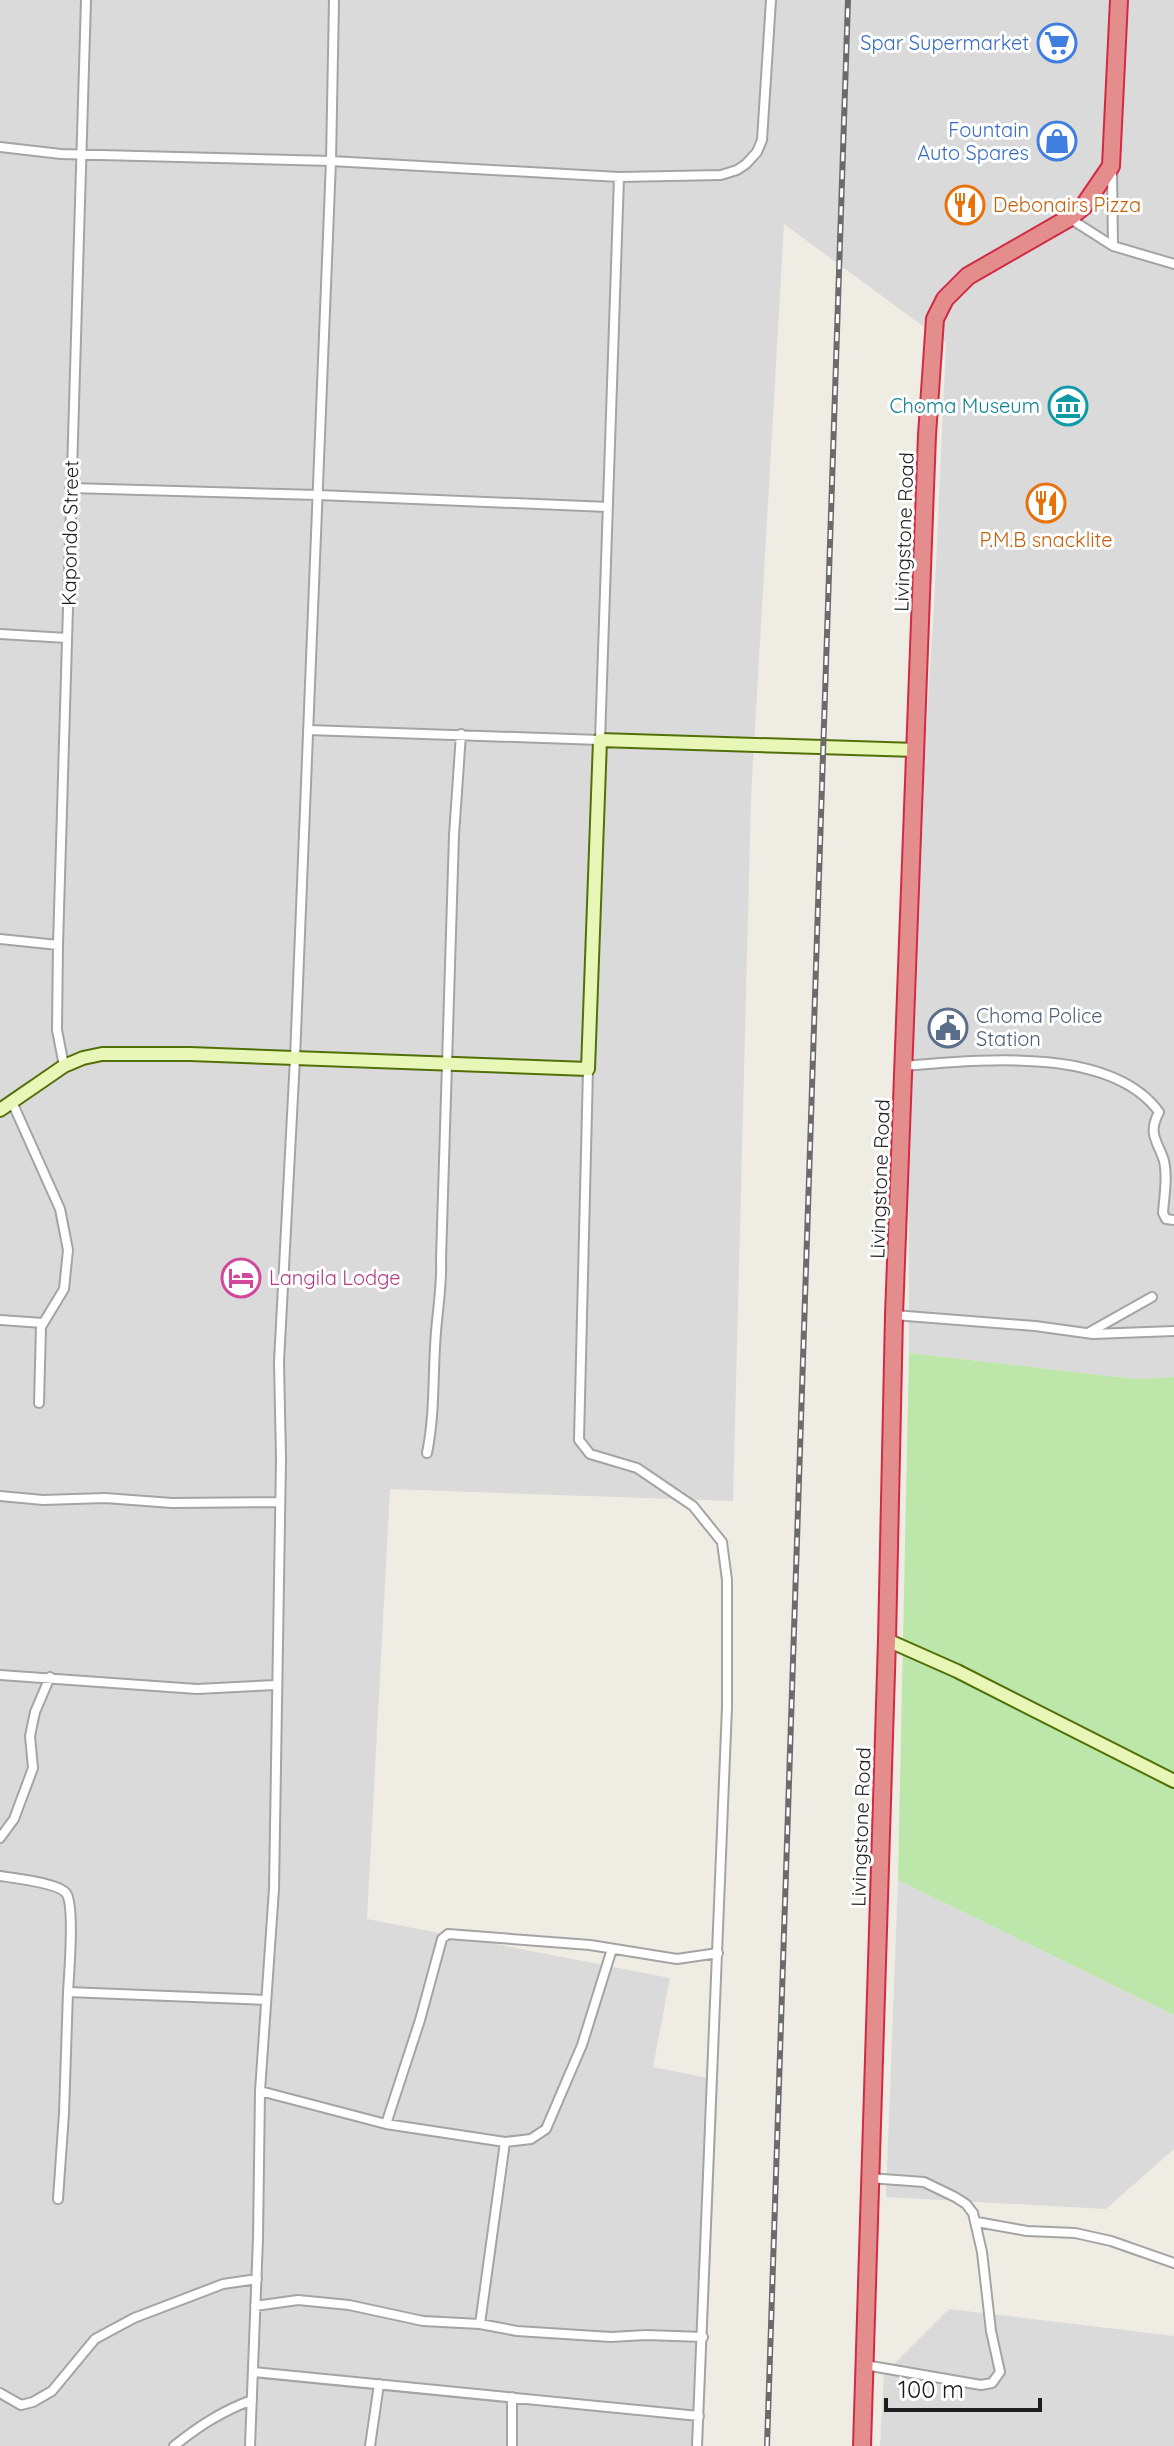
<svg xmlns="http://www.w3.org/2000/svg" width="1174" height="2446" font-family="Quicksand,sans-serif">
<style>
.residential{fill:#dbdada}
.grass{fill:#bde7aa}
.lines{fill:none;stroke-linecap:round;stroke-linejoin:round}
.street-casing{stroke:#a4a4a4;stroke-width:12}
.secondary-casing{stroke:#527008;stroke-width:16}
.highway-casing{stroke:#d22a45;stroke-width:20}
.street{stroke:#fff;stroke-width:8}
.secondary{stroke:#e8f7b8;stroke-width:12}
.highway{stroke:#e38d8d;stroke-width:16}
.rail-casing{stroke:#6b6b6b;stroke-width:6}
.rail{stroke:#fff;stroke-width:3;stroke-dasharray:9;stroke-linecap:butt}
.labels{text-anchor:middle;stroke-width:6;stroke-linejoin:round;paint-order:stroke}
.shop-label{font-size:20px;fill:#366cbe;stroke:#fff;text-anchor:end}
.food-label{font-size:20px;fill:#c56008;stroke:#fff;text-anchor:start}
.culture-label{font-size:20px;fill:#0d838f;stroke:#fff;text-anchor:end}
.street-label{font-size:20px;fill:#1d1d1d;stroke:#fff}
.service-label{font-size:20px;fill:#4e5e75;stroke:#fff;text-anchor:start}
.hotel-label{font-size:20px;fill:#b23c85;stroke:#fff;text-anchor:start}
</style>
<rect width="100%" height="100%" fill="#eeece3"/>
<path class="residential" d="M0,0H1174V1377L1137,1379L909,1353L908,998L934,608L946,343L784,224L751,798L733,1501L390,1489L367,1919L670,1978L653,2067L718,2080L703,2446H0Z
M898,1880L1174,2015V2149L1106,2209L886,2197Z
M949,2309L1174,2336V2446H880L884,2374Z"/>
<path class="grass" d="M909,1353L1136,1379L1174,1377V2015L898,1880Z"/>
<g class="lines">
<defs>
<path id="street" d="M0,147L61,154L331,161L619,177L721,175L737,170L746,164L757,152L762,140L771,0
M1069,218L1113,246L1112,171
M1113,246L1174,264
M70,488L318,495L608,507
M0,634L67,638
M308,730L600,740L619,177
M0,939L58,945
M64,1066L57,1030L58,945L86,0
M904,1066C977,1060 1110,1045 1159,1112C1147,1135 1158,1141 1164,1161C1168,1177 1164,1197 1163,1213L1166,1219L1174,1220
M588,1069L579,1440L590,1454L637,1468L693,1506L722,1542L727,1580V1707L697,2446
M12,1102L60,1209L68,1250L64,1289L41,1327L39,1403
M894,1315L1035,1326L1093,1334L1174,1331
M0,1320L43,1323
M1088,1333L1152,1297
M427,1453C436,1409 432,1365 437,1321C439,1300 442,1281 441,1259L454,835L461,734
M0,1496L43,1500L105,1498L172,1503L280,1502
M0,1675L197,1689L276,1685
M0,1838L14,1819L33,1768L30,1736L35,1712L50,1677
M0,1876C14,1878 58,1883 66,1893C75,1905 69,1975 68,1992
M260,2091L386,2124L505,2142L480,2324
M386,2124L420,2020L442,1939L448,1934L590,1945L677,1959L718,1953
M505,2142L531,2139L546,2129L582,2045L612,1949
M58,2199L64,2113L68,1992L266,2000
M977,2222L1027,2231L1075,2233L1111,2241L1174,2263
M255,2306L298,2300L349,2305L423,2321L480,2324L517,2331L611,2337L646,2335L703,2337
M865,2365L981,2385L992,2383L1000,2372L991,2331L982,2252L973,2213L966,2204L955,2197L924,2182L869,2178
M253,2372L699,2416
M0,2393L21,2405L33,2402L52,2391L95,2339L134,2318L223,2284L257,2279
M174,2446C199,2426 222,2411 252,2400
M250,2446L258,2238L260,2091L274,1889L281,1459L279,1362L295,1058L331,161L334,0
M370,2446L379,2384
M512,2446V2397"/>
<path id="secondary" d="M0,1110L64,1066L83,1058L102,1054H190L588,1069L600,740L916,750
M887,1640L957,1671L1174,1781"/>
<path id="highway" d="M862,2446L887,1640L894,1315L927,435L935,319L945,299L968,276L1069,218L1083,207L1111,166L1119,0"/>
</defs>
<use href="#street" class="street-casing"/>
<use href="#secondary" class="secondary-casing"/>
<use href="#highway" class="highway-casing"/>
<use href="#street" class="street"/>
<use href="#secondary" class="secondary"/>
<use href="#highway" class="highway"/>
<defs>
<path id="rail" d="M767,2446L848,0"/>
</defs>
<use href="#rail" class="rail-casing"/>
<use href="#rail" class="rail"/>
</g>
<defs>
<symbol id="supermarket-ring" viewBox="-11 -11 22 22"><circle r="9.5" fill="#fff" stroke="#3f7fe0" stroke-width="1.5"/><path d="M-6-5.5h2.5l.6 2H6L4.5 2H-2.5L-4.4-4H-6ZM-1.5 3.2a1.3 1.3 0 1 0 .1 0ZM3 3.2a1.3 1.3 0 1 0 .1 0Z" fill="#3f7fe0"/></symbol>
<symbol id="shop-ring" viewBox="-11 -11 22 22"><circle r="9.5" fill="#fff" stroke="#3f7fe0" stroke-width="1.5"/><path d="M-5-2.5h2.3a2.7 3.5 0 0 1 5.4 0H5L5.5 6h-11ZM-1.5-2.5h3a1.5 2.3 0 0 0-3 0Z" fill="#3f7fe0"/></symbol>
<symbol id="restaurant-ring" viewBox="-11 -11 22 22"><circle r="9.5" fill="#fff" stroke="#e8710a" stroke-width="1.5"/><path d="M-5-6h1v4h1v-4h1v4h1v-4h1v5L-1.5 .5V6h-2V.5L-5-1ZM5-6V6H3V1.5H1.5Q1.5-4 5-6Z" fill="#e8710a"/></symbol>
<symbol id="museum-ring" viewBox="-11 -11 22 22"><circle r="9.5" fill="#fff" stroke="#0f9aa8" stroke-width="1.5"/><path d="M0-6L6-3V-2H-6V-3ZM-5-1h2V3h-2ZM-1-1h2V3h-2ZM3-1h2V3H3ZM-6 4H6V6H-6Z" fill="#0f9aa8"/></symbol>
<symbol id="civic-ring" viewBox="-11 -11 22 22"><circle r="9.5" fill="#fff" stroke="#5c6f8a" stroke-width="1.5"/><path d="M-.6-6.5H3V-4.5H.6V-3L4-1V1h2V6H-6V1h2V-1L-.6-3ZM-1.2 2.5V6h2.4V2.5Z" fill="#5c6f8a"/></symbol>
<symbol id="hotel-ring" viewBox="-11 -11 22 22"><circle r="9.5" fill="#fff" stroke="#d1479c" stroke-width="1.5"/><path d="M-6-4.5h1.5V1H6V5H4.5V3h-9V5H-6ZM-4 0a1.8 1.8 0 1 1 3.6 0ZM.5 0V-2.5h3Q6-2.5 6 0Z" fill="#d1479c"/></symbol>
</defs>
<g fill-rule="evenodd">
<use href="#supermarket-ring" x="1035" y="21" width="44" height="44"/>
<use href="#shop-ring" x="1035" y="119" width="44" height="44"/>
<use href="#restaurant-ring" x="943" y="183" width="44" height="44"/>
<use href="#museum-ring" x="1046" y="384" width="44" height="44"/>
<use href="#restaurant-ring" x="1024" y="481" width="44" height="44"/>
<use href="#civic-ring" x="926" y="1006" width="44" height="44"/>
<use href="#hotel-ring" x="219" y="1256" width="44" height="44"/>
</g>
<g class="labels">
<g class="shop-label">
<text x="1029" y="50">Spar Supermarket</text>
<text x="1029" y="137">Fountain<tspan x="1029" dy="23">Auto Spares</tspan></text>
</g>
<g class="food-label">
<text x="993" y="212">Debonairs Pizza</text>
<text x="1046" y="547" text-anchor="middle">P.M.B snacklite</text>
</g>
<g class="culture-label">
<text x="1040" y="413">Choma Museum</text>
</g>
<g class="street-label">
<text transform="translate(904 532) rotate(-88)" y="7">Livingstone Road</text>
<text transform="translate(70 533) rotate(-89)" y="7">Kapondo Street</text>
<text transform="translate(880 1179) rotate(-88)" y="7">Livingstone Road</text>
<text transform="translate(861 1827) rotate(-88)" y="7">Livingstone Road</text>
</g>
<g class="service-label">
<text x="976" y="1023">Choma Police<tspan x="976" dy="23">Station</tspan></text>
</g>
<g class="hotel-label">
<text x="269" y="1285">Langila Lodge</text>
</g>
</g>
<path d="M886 2398v12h154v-12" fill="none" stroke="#1d1d1d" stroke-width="4"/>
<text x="898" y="2398" font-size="24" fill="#1d1d1d" stroke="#ffffff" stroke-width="6" paint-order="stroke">100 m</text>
</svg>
